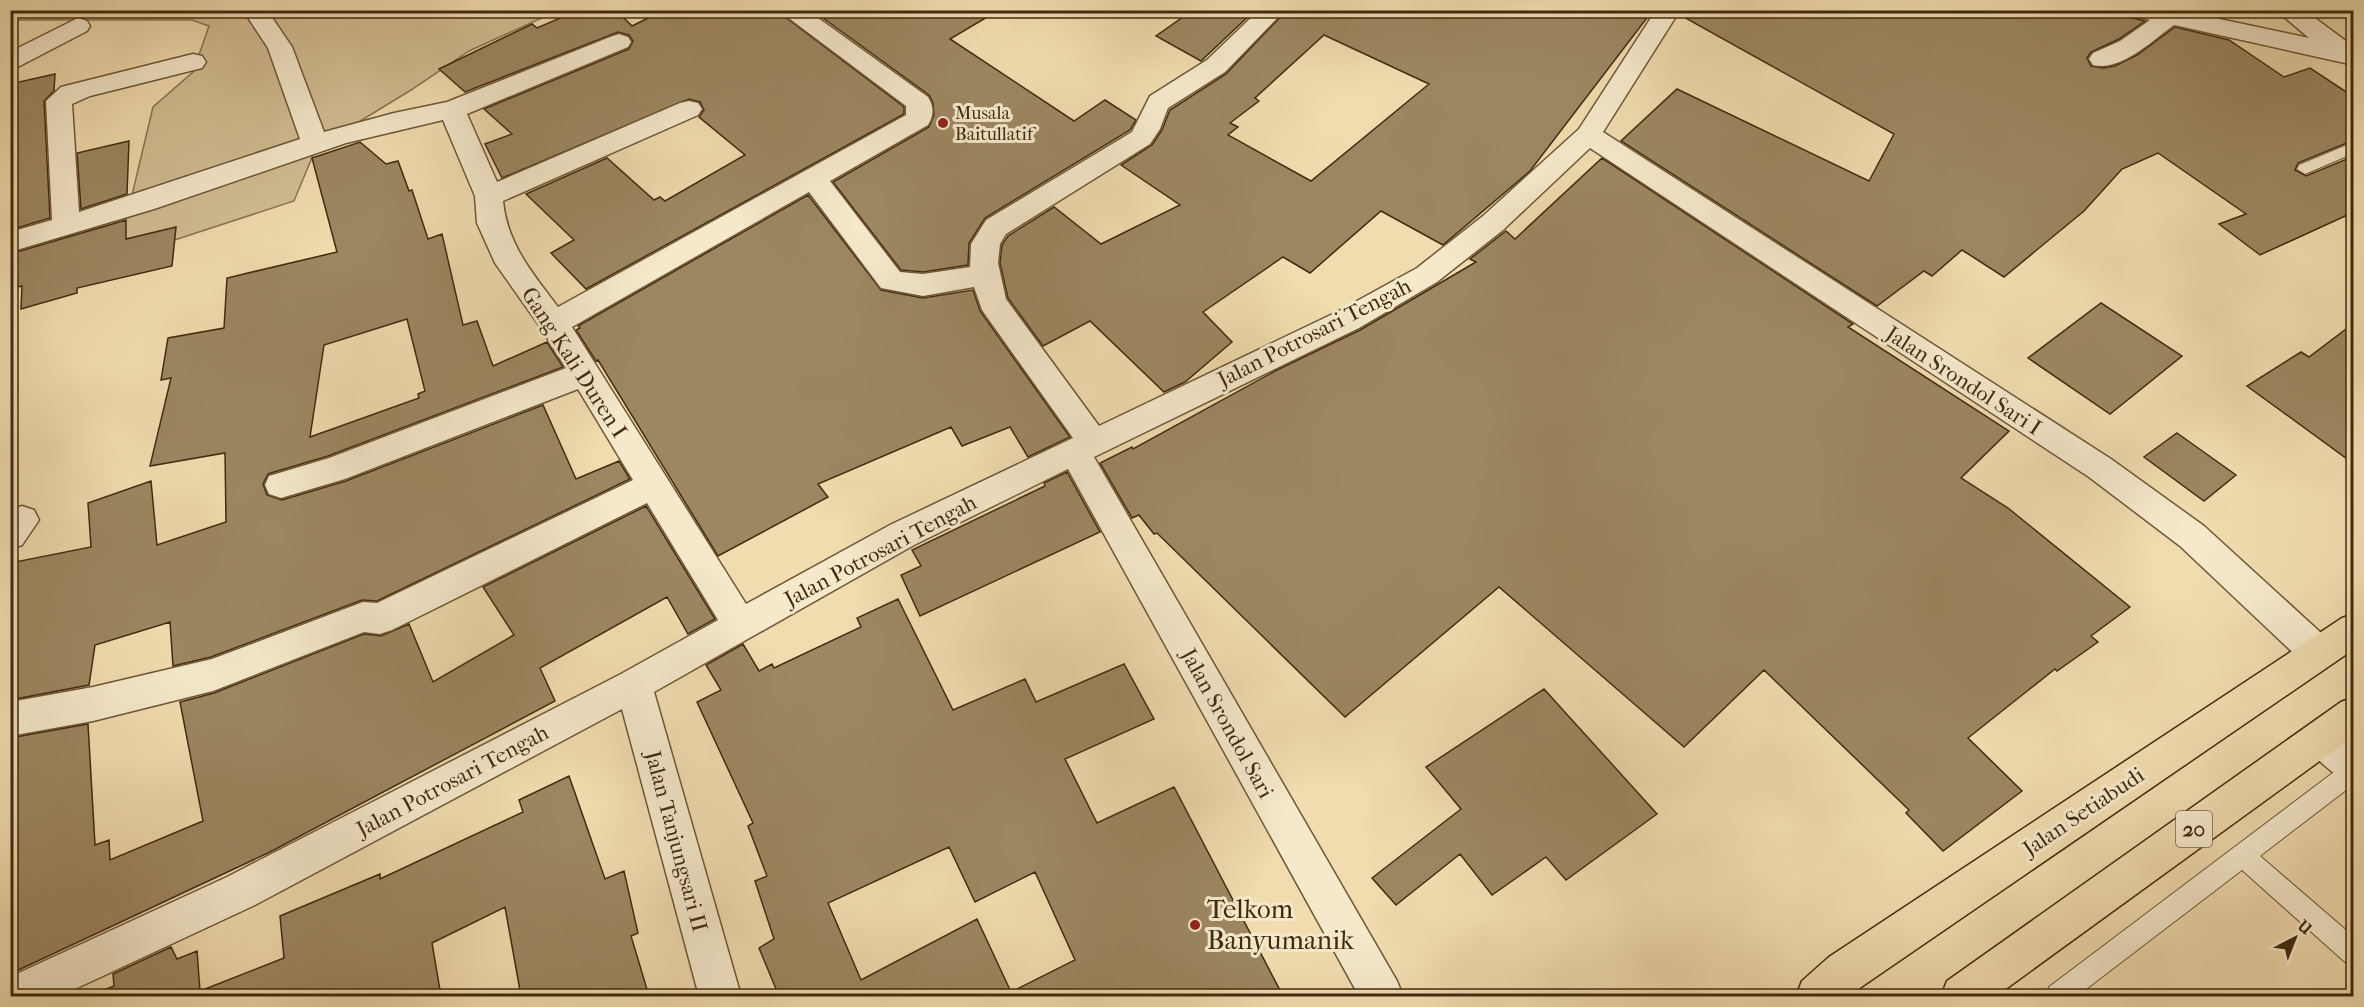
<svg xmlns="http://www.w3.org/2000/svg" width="2364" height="1007" font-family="'IM FELL French Canon',serif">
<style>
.green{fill:#d2be94;stroke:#8a7452;stroke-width:1.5}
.building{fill:#9c8762;stroke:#412b0f;stroke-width:1.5;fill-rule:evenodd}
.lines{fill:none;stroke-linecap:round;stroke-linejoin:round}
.lane-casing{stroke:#6d5737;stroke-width:2}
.street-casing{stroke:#6d5737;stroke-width:3}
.highway-casing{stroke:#412b0f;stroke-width:3}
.lane{fill:#f5e8cb;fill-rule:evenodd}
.street{fill:#f5e8cb;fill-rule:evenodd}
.highway{fill:#f0dcaf;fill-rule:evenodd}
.poi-dot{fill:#8f2418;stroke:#f5e8cb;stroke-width:2}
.labels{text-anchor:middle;stroke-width:6;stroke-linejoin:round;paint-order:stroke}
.far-poi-label{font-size:18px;fill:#412b0f;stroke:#f5e8cb;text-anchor:start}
.shield{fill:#f5e8cb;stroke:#776447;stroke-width:1.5}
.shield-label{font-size:21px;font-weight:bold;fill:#412b0f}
.street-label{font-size:22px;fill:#412b0f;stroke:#f5e8cb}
.near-poi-label{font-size:27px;fill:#412b0f;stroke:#f5e8cb;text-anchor:start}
</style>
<rect width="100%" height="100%" fill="#f0dcaf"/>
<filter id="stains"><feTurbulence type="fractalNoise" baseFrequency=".00333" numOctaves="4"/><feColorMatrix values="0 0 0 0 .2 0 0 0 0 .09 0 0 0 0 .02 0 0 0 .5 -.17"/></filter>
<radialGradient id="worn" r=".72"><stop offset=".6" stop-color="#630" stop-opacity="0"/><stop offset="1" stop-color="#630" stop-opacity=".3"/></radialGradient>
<path class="green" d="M10,11H557L469,51L411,90L316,148L294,201L101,264L57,240L132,195L153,107L193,72L209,26L192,20H11Z"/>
<path class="building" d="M579,10H616L632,26L664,10H776L904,107V114L586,289L551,253L574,240L526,194L607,158L654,200L660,197L665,201L745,155L699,117L704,110L700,102L689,99L502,178L485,144L512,134L484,109L629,49L633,41L629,35L618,32L465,92L439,69L532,24L537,28Z
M812,10H999L950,39L1074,121L1105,100L1136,120L1130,130L985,218L969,243L968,265L923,272L901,270L833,182L929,127L934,115L933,103L929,95Z
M1193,10H1255L1201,61L1156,36Z
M1287,10H1653L1530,171L1443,245L1381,211L1310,273L1283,257L1203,312L1232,342L1185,382L1164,392L1090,321L1043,346L1008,298L1000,263L1002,245L1008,236L1054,207L1101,244L1180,205L1121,165L1152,145L1162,130L1170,110L1226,74ZM1324,35L1429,84L1311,181L1228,135L1238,127L1230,123L1259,101L1255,98Z
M1682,10H2125L2129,17L2145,21L2119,39L2091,52L2087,58L2091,66L2103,68L2115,66L2137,55L2175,27L2229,40L2284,77L2310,68L2354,97V140L2298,163L2295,170L2306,176L2354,156V212L2260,255L2219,224L2246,214L2158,153L2122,169L2084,211L2004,277L1962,250L1932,276L1924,271L1877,306L1621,141L1677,89L1869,181L1894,134L1680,15Z
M55,74L54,91L44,101L50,218L10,230V84Z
M129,141L127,194L81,209L77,153Z
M360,142L386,164L398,161L409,191L412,190L428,239L442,234L463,325L477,321L493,366L547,342L563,367L328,456L268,474L263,484L267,495L282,500L346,481L543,405L576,479L619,461L630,479L377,601L362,600L211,657L173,666L170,622L95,645L89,685L10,700V563L91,547L88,503L151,481L157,545L226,522L225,453L150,466L171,378L161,380L168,338L224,328L227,278L337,252L312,158ZM407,319L425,391L418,394L419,398L310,437L324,345Z
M1602,158L1853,324L1848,327L2009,431L1961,478L2008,508L2130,607L2091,636L2098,642L2057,671L2055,669L1968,738L2022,791L1943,851L1906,813L1909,810L1764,670L1684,747L1499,587L1345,717L1157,533L1154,534L1139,515L1132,518L1100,463L1132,447L1133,449L1277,370L1360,330L1476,262L1470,259L1506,231L1515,239Z
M808,195L881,290L923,298L973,290L980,311L1070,437L1028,457L1010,427L962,446L951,427L818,484L828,497L718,556L598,360L596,361L576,330L580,328L578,326Z
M126,220V239L176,227L172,266L77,288V293L21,309L22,286L10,289V254Z
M2101,303L2182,356L2110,414L2028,358Z
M2354,323V464L2247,386L2301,352L2309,357Z
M2177,433L2236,475L2204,501L2144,457Z
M1067,472L1100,532L920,616L901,575L921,566L912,550L1045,486L1044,483Z
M646,506L715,619L688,634L667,597L540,668L555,701L270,852L10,974V738L88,724L95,845L109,840L110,860L203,821L180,702L214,693L364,634L381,636L409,624L433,682L514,635L483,587Z
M898,599L953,710L1025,679L1036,702L1124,664L1154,719L1065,759L1097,823L1174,787L1283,996H779L759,948L774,939L755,881L767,876L748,826L753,823L697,702L721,690L706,665L743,644L759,671L772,664L774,668L861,627L857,618ZM949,847L975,902L1035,872L1075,960L1011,992L977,919L861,980L828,903Z
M1544,689L1657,814L1566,880L1546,857L1492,895L1460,854L1396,905L1372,878L1461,809L1426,767Z
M569,776L605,879L624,871L638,933L631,936L649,996H521L505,907L432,943L441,996H89L114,986L113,974L171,947L177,959L197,951L200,991L284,958L280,916L380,874V879L523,812L519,800Z"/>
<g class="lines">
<defs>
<path id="lane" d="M2354,142V153L2305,174L2297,169L2299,165Z
M2354,760V784L2260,856L2354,937V965L2345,962L2242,870L2077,996H2046L2049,987L2346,763Z"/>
<path id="street" d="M243,10H267L292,47L324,132L394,113L447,102L610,37L619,34L628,37L631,42L628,47L467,114L497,182L680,103L689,101L698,103L702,109L698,115L503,201C507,244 533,274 558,307L906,115V106L778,10H807L928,97C934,106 934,116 928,125L830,181L900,272L923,274L970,267L971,244L986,220L1132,132L1150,96L1207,60L1259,10H1285L1225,72L1168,108L1160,129L1150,144L1006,234L1000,244L998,263L1006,299L1099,426L1337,312L1417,268L1483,216L1579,129L1656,10H1680L1603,132L2111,459L2204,526L2331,642L2336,653L2331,664L2318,669L2305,664L2180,546L2089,477L1590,148L1503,230L1437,282L1359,328L1094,457L1397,981L1403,996H1359L1068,469L914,545L654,692L741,996H699L622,709L255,905L60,996H10V977L227,877L621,674L718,620L647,503L392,630L380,634L364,632L213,691L93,721L10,736V702L93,687L212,659L363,602L377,603L633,480L578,389L345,479L281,498L269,494L265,485L269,476L329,458L566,368L543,331L495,263L477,223L475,196L443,120L346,143L154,209L10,252V232L52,220L46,101L61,87L193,54L202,56L206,62L202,68L90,96L72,104L79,212L300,139L268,48ZM809,192L881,288L923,296L974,287L982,310L1073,438L890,525L746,604L572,327Z
M2127,10H2177L2309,38L2276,10H2304L2354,47V65L2174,25C2153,40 2121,72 2093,65L2089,59L2093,53L2120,41L2150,20L2130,15Z
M78,18L87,21L90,26L87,31L10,71V52Z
M22,506L34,510L39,520L22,545L10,549V510Z
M2322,720L2335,725L2354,742V784C2333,776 2312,757 2303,737L2309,725Z"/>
<path id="highway" d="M2354,614V649L1848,996H1796L1802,981L1829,957L2342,618Z
M2354,697V736L1996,996H1941L1947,981L2341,702Z"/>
</defs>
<use href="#lane" class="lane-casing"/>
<use href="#street" class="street-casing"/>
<use href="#highway" class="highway-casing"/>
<use href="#lane" class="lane"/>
<use href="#street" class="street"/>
<use href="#highway" class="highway"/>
</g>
<g class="poi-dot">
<circle cx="943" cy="123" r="6"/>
<circle cx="1195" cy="925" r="6"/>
</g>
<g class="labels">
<g class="far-poi-label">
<text x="955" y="119">Musala<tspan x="955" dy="21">Baitullatif</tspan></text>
</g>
<rect class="shield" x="2176" y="811" width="36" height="36" rx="4.5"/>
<g class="shield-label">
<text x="2194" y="836">20</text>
</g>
<g class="street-label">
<text transform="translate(1314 332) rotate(-27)" y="8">Jalan Potrosari Tengah</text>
<text transform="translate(575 362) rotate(57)" y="8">Gang Kali Duren I</text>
<text transform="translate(1964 380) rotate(33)" y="8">Jalan Srondol Sari I</text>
<text transform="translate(880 550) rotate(-28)" y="8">Jalan Potrosari Tengah</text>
<text transform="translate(1228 723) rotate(61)" y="8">Jalan Srondol Sari</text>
<text transform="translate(452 780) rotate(-28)" y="8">Jalan Potrosari Tengah</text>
<text transform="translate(2083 811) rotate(-34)" y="8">Jalan Setiabudi</text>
<text transform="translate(677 841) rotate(75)" y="8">Jalan Tanjungsari II</text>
</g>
<g class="near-poi-label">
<text x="1207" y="918">Telkom<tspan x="1207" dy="31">Banyumanik</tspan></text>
</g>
</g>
<rect width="2364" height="1007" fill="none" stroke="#f0dcaf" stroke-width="36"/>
<rect x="12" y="12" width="2340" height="983" fill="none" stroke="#412b0f" stroke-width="3"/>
<rect x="18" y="18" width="2328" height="971" fill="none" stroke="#412b0f" stroke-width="1.5"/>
<g transform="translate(2295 938) rotate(42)" stroke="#f5e8cb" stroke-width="4.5" paint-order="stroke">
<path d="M0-4.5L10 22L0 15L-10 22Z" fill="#412b0f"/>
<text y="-9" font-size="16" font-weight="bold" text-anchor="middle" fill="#412b0f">U</text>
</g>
<rect width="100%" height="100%" filter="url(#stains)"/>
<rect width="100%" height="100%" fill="url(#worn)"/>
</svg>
